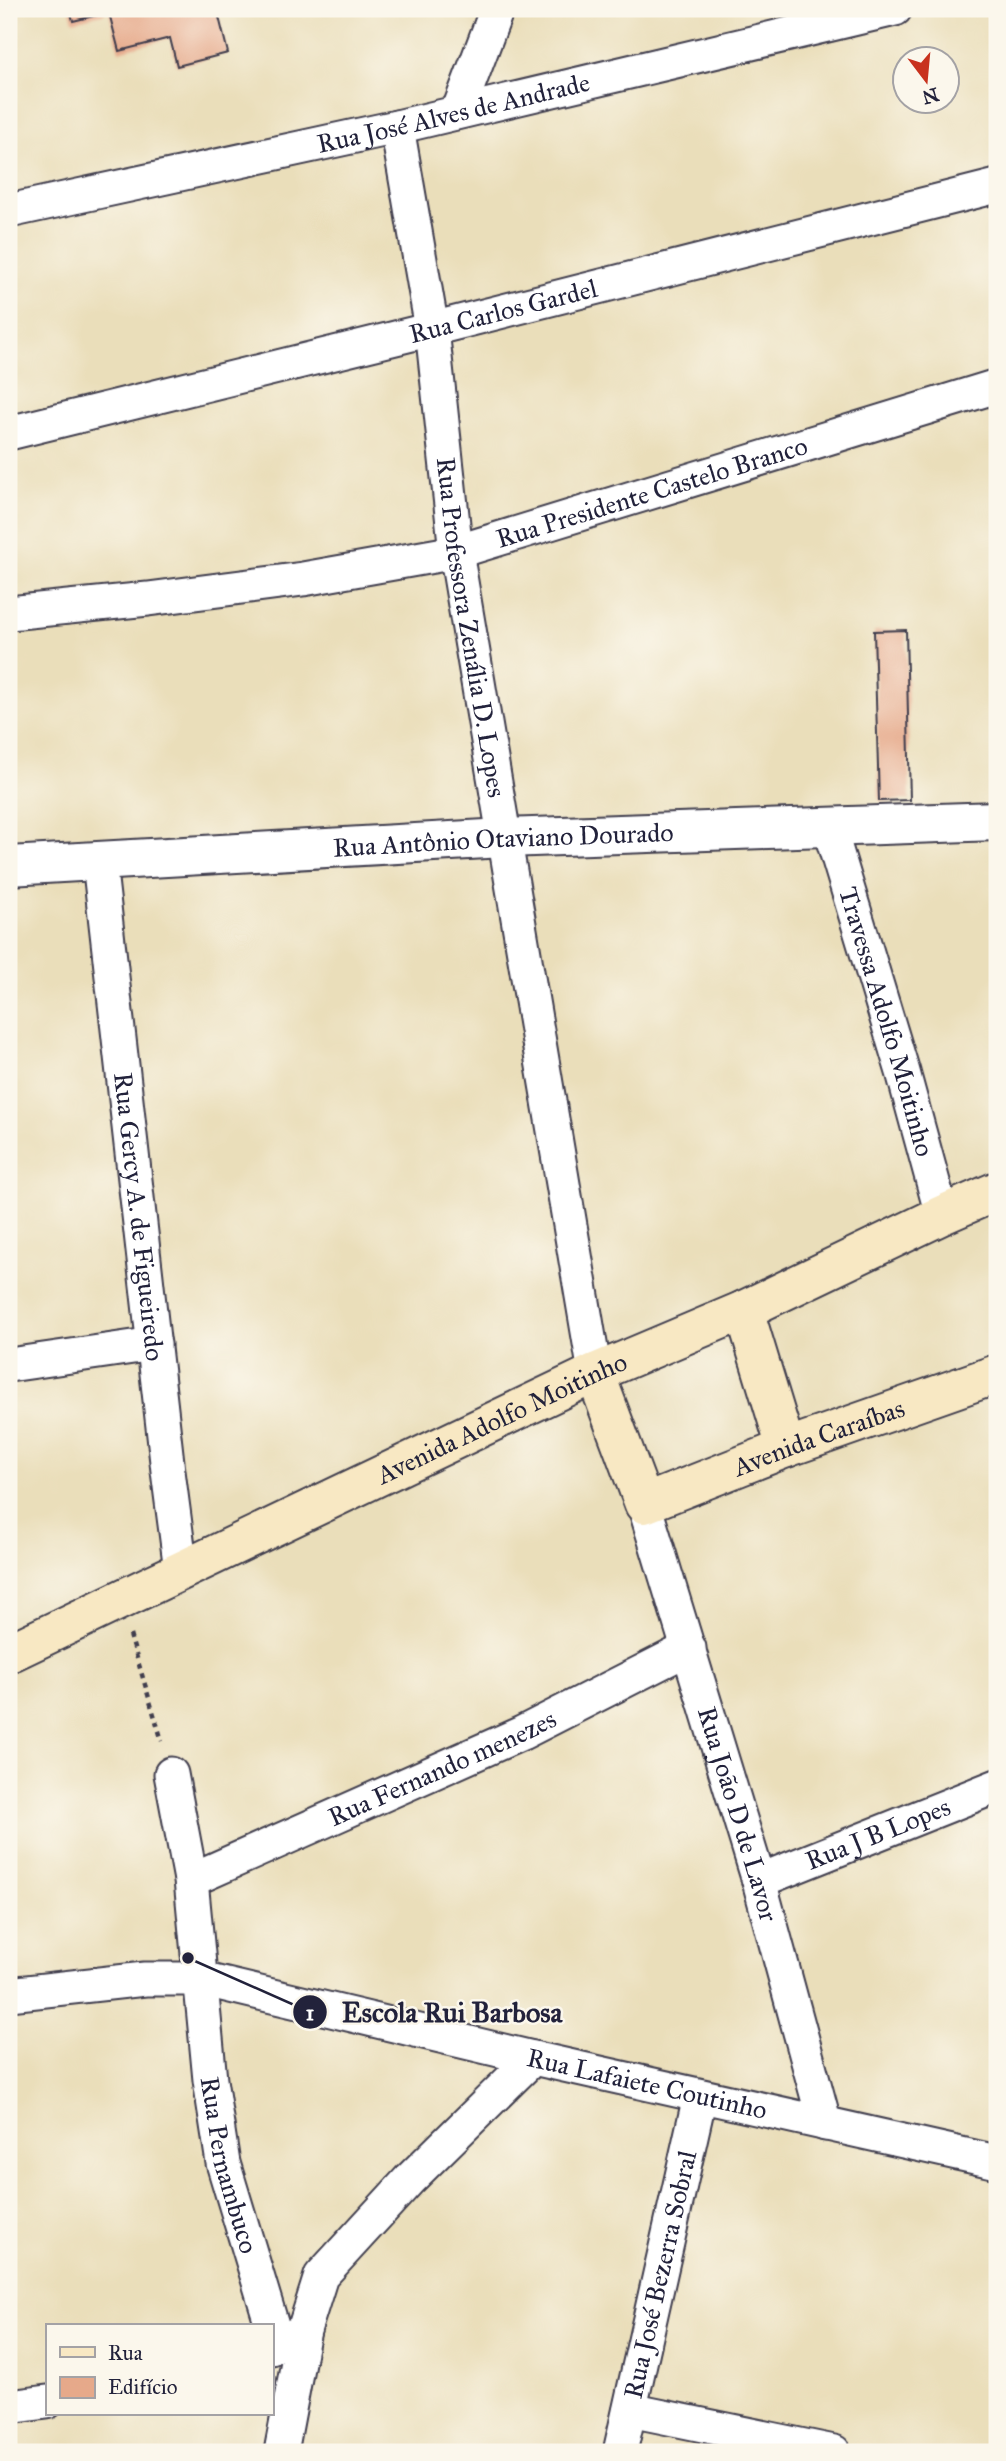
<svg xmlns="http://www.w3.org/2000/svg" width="1006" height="2461" font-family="'IM FELL Great Primer',serif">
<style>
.building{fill:#e6a98a}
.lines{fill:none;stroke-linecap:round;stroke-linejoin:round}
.minor-casing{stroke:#403e4e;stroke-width:37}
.tertiary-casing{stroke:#403e4e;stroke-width:42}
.secondary-casing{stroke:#403e4e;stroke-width:42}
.path{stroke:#403e4e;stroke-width:4.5;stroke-dasharray:5 5;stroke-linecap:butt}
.minor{stroke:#fff;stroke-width:33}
.tertiary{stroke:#fff;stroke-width:38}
.secondary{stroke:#f8e8c3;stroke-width:38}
.labels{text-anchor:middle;stroke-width:5;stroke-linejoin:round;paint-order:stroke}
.street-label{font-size:26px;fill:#22223b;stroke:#fbf7ec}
.leader{fill:none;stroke:#22223b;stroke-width:2.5}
.callout-dot{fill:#22223b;stroke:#fbf7ec;stroke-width:2.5}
.mark-label{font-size:21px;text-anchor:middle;font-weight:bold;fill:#fff}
.callout-label{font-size:28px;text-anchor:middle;font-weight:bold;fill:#22223b;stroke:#fbf7ec;stroke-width:5;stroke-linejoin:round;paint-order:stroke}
</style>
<rect width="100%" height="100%" fill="#fbf7ec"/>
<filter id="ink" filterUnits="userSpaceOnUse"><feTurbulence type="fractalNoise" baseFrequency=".0143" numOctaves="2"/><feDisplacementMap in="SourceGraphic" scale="14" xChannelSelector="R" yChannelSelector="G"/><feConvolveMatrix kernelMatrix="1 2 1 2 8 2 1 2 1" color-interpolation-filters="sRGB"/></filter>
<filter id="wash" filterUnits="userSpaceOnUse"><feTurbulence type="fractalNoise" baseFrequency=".00686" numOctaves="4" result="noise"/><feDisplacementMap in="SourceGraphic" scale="28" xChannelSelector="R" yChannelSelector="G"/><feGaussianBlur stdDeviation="1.57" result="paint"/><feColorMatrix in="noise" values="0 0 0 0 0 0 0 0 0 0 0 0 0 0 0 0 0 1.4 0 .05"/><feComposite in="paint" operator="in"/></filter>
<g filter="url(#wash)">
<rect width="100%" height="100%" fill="#eadeba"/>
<g id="blocks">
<path class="building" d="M70,9H105L106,13L73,21Z
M108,9H217L228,53L177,66L170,38L119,51Z
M906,630L910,800L879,801L874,631Z"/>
</g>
</g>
<g filter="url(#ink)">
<use href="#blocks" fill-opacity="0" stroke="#403e4e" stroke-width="2"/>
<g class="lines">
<defs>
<g id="minor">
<path d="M458,112L497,9"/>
<path id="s1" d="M397,127L432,329L456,552L595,1373"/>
<path id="s2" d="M9,211L397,127L895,9"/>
<path id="s3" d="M9,433L432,329L997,186"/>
<path id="s4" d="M9,613L148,599L303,579L456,552L997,386"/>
<path id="s5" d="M829,827L903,1072L942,1215"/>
<path id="s6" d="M99,862L168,1471L181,1570"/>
<path d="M9,1365L154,1344"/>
<path id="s7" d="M644,1504L759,1881L825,2124"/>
<path id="s8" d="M171,1774L191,1880L210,2080L223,2163L278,2345"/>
<path id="s9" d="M191,1880L522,1733L689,1648"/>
<path id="s10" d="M759,1881L997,1786"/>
<path id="s11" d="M9,1994L145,1979H201L533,2058L997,2162"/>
<path d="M271,2348L304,2330L321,2276L409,2180L533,2058"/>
<path d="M9,2407L47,2402"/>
<path d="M630,2410L834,2452"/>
<path d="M281,2452L304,2330"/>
<path id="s12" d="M620,2452L700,2096"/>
</g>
<g id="tertiary">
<path id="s13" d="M9,866L504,838L997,821"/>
</g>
<g id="secondary">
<path d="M744,1310L786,1448"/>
<path id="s14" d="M595,1373L644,1504L786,1448L997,1374"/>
<path id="s15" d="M9,1653L595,1373L744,1310L942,1215L997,1191"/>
</g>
</defs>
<use href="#minor" class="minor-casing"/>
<use href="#tertiary" class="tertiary-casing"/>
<use href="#secondary" class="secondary-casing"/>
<path class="path" d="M130,1635L162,1741"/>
<use href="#minor" class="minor"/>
<use href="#tertiary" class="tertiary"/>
<use href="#secondary" class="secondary"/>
</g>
</g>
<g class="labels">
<g class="street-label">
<text dy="9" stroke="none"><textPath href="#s2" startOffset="455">Rua José Alves de Andrade</textPath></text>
<text dy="9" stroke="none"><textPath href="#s3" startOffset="509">Rua Carlos Gardel</textPath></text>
<text dy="9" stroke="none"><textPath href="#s4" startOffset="656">Rua Presidente Castelo Branco</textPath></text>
<text dy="9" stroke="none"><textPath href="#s1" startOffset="506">Rua Professora Zenália D. Lopes</textPath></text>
<text dy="9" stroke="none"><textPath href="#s13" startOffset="495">Rua Antônio Otaviano Dourado</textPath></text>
<text dy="9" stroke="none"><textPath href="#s5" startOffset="203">Travessa Adolfo Moitinho</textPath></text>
<text dy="9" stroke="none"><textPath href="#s6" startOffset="357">Rua Gercy A. de Figueiredo</textPath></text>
<text dy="9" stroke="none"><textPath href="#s15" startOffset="546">Avenida Adolfo Moitinho</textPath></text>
<text dy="9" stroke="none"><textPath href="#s14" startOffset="327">Avenida Caraíbas</textPath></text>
<text dy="9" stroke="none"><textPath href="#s9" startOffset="275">Rua Fernando menezes</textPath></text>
<text dy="9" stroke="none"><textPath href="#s7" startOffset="324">Rua João D de Lavor</textPath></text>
<text dy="9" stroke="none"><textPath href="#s10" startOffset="128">Rua J B Lopes</textPath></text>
<text dy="9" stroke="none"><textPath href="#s11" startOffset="651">Rua Lafaiete Coutinho</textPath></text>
<text dy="9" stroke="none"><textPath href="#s8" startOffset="396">Rua Pernambuco</textPath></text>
<text dy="9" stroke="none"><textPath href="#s12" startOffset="182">Rua José Bezerra Sobral</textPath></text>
</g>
</g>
<path class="leader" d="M188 1958L310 2012"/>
<g class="callout-dot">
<circle cx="188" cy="1958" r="7"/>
<circle cx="310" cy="2012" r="18"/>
</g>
<g class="mark-label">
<text x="310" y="2020">1</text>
</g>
<g class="callout-label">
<text x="452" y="2022">Escola Rui Barbosa</text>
</g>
<rect width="1006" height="2461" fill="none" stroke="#fbf7ec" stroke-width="35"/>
<rect x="46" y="2324" width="228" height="91" fill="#fbf7ec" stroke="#a4a2a5" stroke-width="2"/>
<rect x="60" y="2347" width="35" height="10" fill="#f8e8c3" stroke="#a4a2a5" stroke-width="2"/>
<text x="108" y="2360" font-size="21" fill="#22223b">Rua</text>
<rect x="60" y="2377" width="35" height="21" fill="#e6a98a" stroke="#a4a2a5" stroke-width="2"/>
<text x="108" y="2394" font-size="21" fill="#22223b">Edifício</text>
<g transform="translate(926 80) rotate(164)"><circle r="33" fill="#fbf7ec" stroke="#a4a2a5" stroke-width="2"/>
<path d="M0-5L12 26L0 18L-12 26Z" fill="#c8321e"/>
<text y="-10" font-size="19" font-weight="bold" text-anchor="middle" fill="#22223b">N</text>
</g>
</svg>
